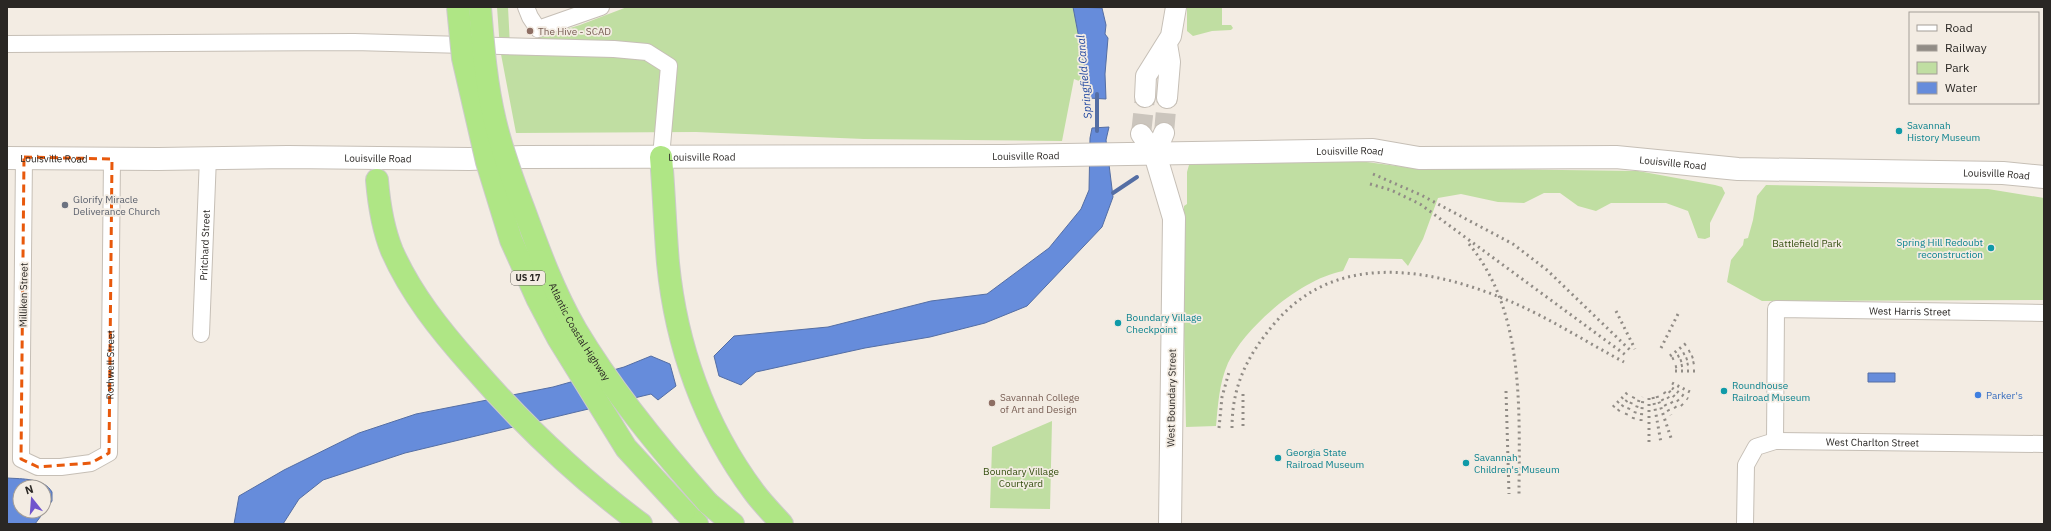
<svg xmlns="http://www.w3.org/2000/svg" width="2051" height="531" font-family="'IBM Plex Sans',sans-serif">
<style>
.green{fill:#c0dea2}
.water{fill:#668cdb;stroke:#546ea4;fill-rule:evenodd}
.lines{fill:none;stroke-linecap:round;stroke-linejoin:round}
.stream{stroke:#546ea4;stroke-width:4}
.tertiary-tunnel{stroke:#cbc5bd;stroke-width:20;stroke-dasharray:20 10;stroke-linecap:butt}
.minor-casing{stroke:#c6bfb6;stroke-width:18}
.tertiary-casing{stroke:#c6bfb6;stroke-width:22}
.secondary-casing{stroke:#c6bfb6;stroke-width:24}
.motorway-casing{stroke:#cccbca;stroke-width:24}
.minor{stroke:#fff;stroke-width:16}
.tertiary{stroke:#fff;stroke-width:20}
.secondary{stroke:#fff;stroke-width:22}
.motorway{stroke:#afe685;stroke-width:22}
.rail{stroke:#918c86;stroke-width:3;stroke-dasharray:2 4;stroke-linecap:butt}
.motorway-bridge-casing{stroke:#cccbca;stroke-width:24;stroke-linecap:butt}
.motorway-bridge{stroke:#afe685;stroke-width:22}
.marked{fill:none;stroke:#e8590c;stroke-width:3;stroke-dasharray:8 5;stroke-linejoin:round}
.education-dot{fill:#8d6e63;stroke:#f3ece3;stroke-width:1.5}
.culture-dot{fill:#0f9aa8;stroke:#f3ece3;stroke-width:1.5}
.worship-dot{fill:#6b7280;stroke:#f3ece3;stroke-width:1.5}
.shop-dot{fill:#3f7fe0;stroke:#f3ece3;stroke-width:1.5}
.labels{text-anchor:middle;stroke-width:3.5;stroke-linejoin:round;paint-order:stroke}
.shield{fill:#f3ece3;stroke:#66625d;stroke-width:1}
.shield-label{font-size:9px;font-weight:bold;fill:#2a2724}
.education-label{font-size:10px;fill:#785e54;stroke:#f3ece3;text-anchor:start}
.culture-label{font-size:10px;fill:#0d838f;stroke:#f3ece3;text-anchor:start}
.street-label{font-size:10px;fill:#2a2724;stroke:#f3ece3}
.worship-label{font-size:10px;fill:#5b616d;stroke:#f3ece3;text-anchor:start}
.park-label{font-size:10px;fill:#344e0f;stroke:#f3ece3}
.shop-label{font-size:10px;fill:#366cbe;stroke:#f3ece3;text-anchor:start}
.water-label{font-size:11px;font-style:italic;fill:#1d449f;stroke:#f3ece3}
</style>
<rect width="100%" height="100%" fill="#f3ece3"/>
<path class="green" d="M497,7H508L510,46L580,25L627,7H1073L1086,75L1079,81L1074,79L1062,141L864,139L696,132L516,133L500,49Z
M1187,7H1222V25H1231L1233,28L1231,30L1212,31L1193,36L1187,31Z
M1359,161L1412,168L1638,171L1715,185L1722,187L1725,193L1710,223V237L1705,239L1698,238L1688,211L1666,203H1611L1596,211L1578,206L1560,193H1544L1524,203L1498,202L1461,194L1438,198L1423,239L1408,266L1402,259L1349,258L1343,271C1301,279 1246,326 1228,363C1219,383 1218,406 1216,426L1186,427L1183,283L1184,206L1187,204V172L1189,165L1195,162Z
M1766,185L1988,189L2044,198V300L1762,301L1727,282L1731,260L1743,245L1744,239L1748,238L1753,220L1757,196Z
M1052,421L1050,509L990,508L992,447Z"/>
<path class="water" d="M1073,7L1102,8L1106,25L1105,34L1108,38L1105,74L1106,99L1088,98L1086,75Z
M1109,127L1106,140L1113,197L1102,227L1027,306L985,323L930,337L865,348L756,372L741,385L719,376L714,356L734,336L828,327L931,301L987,294L1049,248L1081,209L1089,190L1090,138L1092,128Z
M651,356L670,364L676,386L658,400L651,394L405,453L323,480L299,499L283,524H234L239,496L284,470L359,433L416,414L553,387L624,367Z
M1868,373H1895V382H1868Z
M7,478C22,479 44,478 52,492V501L35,524H7ZM20,487H44V511H20Z"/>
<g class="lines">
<path class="stream" d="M1097,94V131
M1113,193L1137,177"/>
<path class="tertiary-tunnel" d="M1164,133L1167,98
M1141,134L1145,97"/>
<defs>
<g id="minor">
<path d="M526,7L530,17L538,29L601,7"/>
<path d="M7,44L354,42L614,49L647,52L669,66L661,157"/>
<path id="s1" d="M24,157L21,459L38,467H61L91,463L109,453L112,159"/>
<path id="s2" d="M201,334L208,157"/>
<path id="s3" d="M1775,441L1776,309L2044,313"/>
<path id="s4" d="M1745,524L1746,465L1756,447L1775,441L2044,444"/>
</g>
<path id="tertiary" d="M1145,97L1146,76L1171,36L1176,7
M1167,98L1170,62L1167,44
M1141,134L1155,154
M1155,154L1164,133"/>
<g id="secondary">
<path d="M1155,154L1174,218L1170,524"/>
<path id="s5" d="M7,158L158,159L288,157L469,159L523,157L1003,156L1373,150L1419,158L1616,157L1738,169L2003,173L2044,177"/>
</g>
<path id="motorway" d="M661,157C664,192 665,228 668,263C676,345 704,425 754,492C762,503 773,514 782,524
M377,180C379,204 383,229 392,251C411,294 440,330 471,365C522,424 579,478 641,524
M708,503L733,524
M684,511L697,524"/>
</defs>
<use href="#minor" class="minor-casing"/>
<use href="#tertiary" class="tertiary-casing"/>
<use href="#secondary" class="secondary-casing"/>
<use href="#motorway" class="motorway-casing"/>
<use href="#minor" class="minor"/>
<use href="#tertiary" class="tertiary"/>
<use href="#secondary" class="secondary"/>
<use href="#motorway" class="motorway"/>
<path class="rail" d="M1373,174L1421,195L1513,244L1547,270L1631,351
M1370,184L1391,190L1420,204L1627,356
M1469,244C1526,313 1519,413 1519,497
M1616,311L1635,349
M1661,348L1678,314
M1670,356L1688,342
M1672,359L1692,350
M1680,361L1695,356
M1675,367L1697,362
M1675,371H1698
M1672,383L1692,393
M1672,388L1688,399
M1506,391L1509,494
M1669,391L1683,406
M1664,392L1678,411
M1243,394V428
M1657,396L1672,441
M1653,397L1661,443
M1649,398V445
M1662,399L1671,415
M1613,407L1630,390
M1618,411L1629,398
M1626,415L1635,394
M1633,419L1639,400
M1641,421L1643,397
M1219,428L1222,397L1229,372
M1232,428C1232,386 1247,356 1274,324C1339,246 1442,270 1523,307C1557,323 1590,344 1624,362"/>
<defs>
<g id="motorway-bridge">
<path d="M458,7L463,58L487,162L511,240L538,300L558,338L626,448L684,511"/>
<path id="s6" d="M480,7C483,45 486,84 495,121C502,151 513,181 524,210C539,251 554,292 576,330C613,392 660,449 708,503"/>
</g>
</defs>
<use href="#motorway-bridge" class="motorway-bridge-casing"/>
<use href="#motorway-bridge" class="motorway-bridge"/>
</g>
<path class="marked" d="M24,157L112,159L109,453L91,463L38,467L21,459Z"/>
<g class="education-dot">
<circle cx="530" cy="31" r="4"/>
<circle cx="992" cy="403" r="4"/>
</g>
<g class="culture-dot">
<circle cx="1899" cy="131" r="4"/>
<circle cx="1991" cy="248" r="4"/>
<circle cx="1118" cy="323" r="4"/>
<circle cx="1724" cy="391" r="4"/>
<circle cx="1278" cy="458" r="4"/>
<circle cx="1466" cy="463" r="4"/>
</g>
<circle class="worship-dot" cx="65" cy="205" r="4"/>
<circle class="shop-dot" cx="1978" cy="395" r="4"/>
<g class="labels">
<rect class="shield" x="511" y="271" width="34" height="14" rx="3"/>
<g class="shield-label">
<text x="528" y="281">US 17</text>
</g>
<g class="education-label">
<text x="538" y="35">The Hive - SCAD</text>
<text x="1000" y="401">Savannah College<tspan x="1000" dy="12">of Art and Design</tspan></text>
</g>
<g class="culture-label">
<text x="1907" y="129">Savannah<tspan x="1907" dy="12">History Museum</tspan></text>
<text x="1983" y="246" text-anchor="end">Spring Hill Redoubt<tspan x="1983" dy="12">reconstruction</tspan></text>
<text x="1126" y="321">Boundary Village<tspan x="1126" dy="12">Checkpoint</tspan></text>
<text x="1732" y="389">Roundhouse<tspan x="1732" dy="12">Railroad Museum</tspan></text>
<text x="1286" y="456">Georgia State<tspan x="1286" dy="12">Railroad Museum</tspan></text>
<text x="1474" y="461">Savannah<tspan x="1474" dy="12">Children's Museum</tspan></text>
</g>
<g class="street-label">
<text dy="4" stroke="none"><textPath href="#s5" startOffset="1343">Louisville Road</textPath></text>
<text dy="4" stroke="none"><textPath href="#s5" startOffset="1019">Louisville Road</textPath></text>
<text dy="4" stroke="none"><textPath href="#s5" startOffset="695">Louisville Road</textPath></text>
<text dy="4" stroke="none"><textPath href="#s5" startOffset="47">Louisville Road</textPath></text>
<text dy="4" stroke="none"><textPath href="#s5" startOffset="371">Louisville Road</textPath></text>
<text dy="4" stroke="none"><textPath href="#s5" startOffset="1667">Louisville Road</textPath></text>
<text dy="4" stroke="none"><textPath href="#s5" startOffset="1991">Louisville Road</textPath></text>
<text dy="4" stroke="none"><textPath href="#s2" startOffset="89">Pritchard Street</textPath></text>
<text transform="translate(23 295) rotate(-89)" y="4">Milliken Street</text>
<text dy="4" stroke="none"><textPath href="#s3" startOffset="266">West Harris Street</textPath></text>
<text dy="4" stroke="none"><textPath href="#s6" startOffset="343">Atlantic Coastal Highway</textPath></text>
<text dy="4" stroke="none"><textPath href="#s1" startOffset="483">Rothwell Street</textPath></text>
<text transform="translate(1171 398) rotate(-89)" y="4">West Boundary Street</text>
<text dy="4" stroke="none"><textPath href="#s4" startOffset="197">West Charlton Street</textPath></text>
</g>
<g class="worship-label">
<text x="73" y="203">Glorify Miracle<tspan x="73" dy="12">Deliverance Church</tspan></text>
</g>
<g class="park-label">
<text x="1807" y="247">Battlefield Park</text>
<text x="1021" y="475">Boundary Village<tspan x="1021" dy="12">Courtyard</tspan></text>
</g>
<g class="shop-label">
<text x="1986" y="399">Parker's</text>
</g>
<g class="water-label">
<text transform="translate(1084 77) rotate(-95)" y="4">Springfield Canal</text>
</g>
</g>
<rect width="2051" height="531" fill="none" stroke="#2a2724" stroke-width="16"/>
<rect x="1909" y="12" width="130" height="92" fill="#f3ece3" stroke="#a39d97"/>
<rect x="1917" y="25" width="20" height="6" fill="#ffffff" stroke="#a39d97"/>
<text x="1945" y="32" font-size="12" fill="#2a2724">Road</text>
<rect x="1917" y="45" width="20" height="6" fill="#918c86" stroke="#a39d97"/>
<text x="1945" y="52" font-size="12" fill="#2a2724">Railway</text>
<rect x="1917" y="62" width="20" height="12" fill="#c0dea2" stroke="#a39d97"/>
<text x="1945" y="72" font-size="12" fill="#2a2724">Park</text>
<rect x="1917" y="82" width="20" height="12" fill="#668cdb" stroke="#a39d97"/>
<text x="1945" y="92" font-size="12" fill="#2a2724">Water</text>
<g transform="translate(32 499) rotate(343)"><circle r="19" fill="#f3ece3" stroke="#a39d97"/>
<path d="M0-3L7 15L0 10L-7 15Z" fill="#7054cd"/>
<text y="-6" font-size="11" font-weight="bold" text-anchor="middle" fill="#2a2724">N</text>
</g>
</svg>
